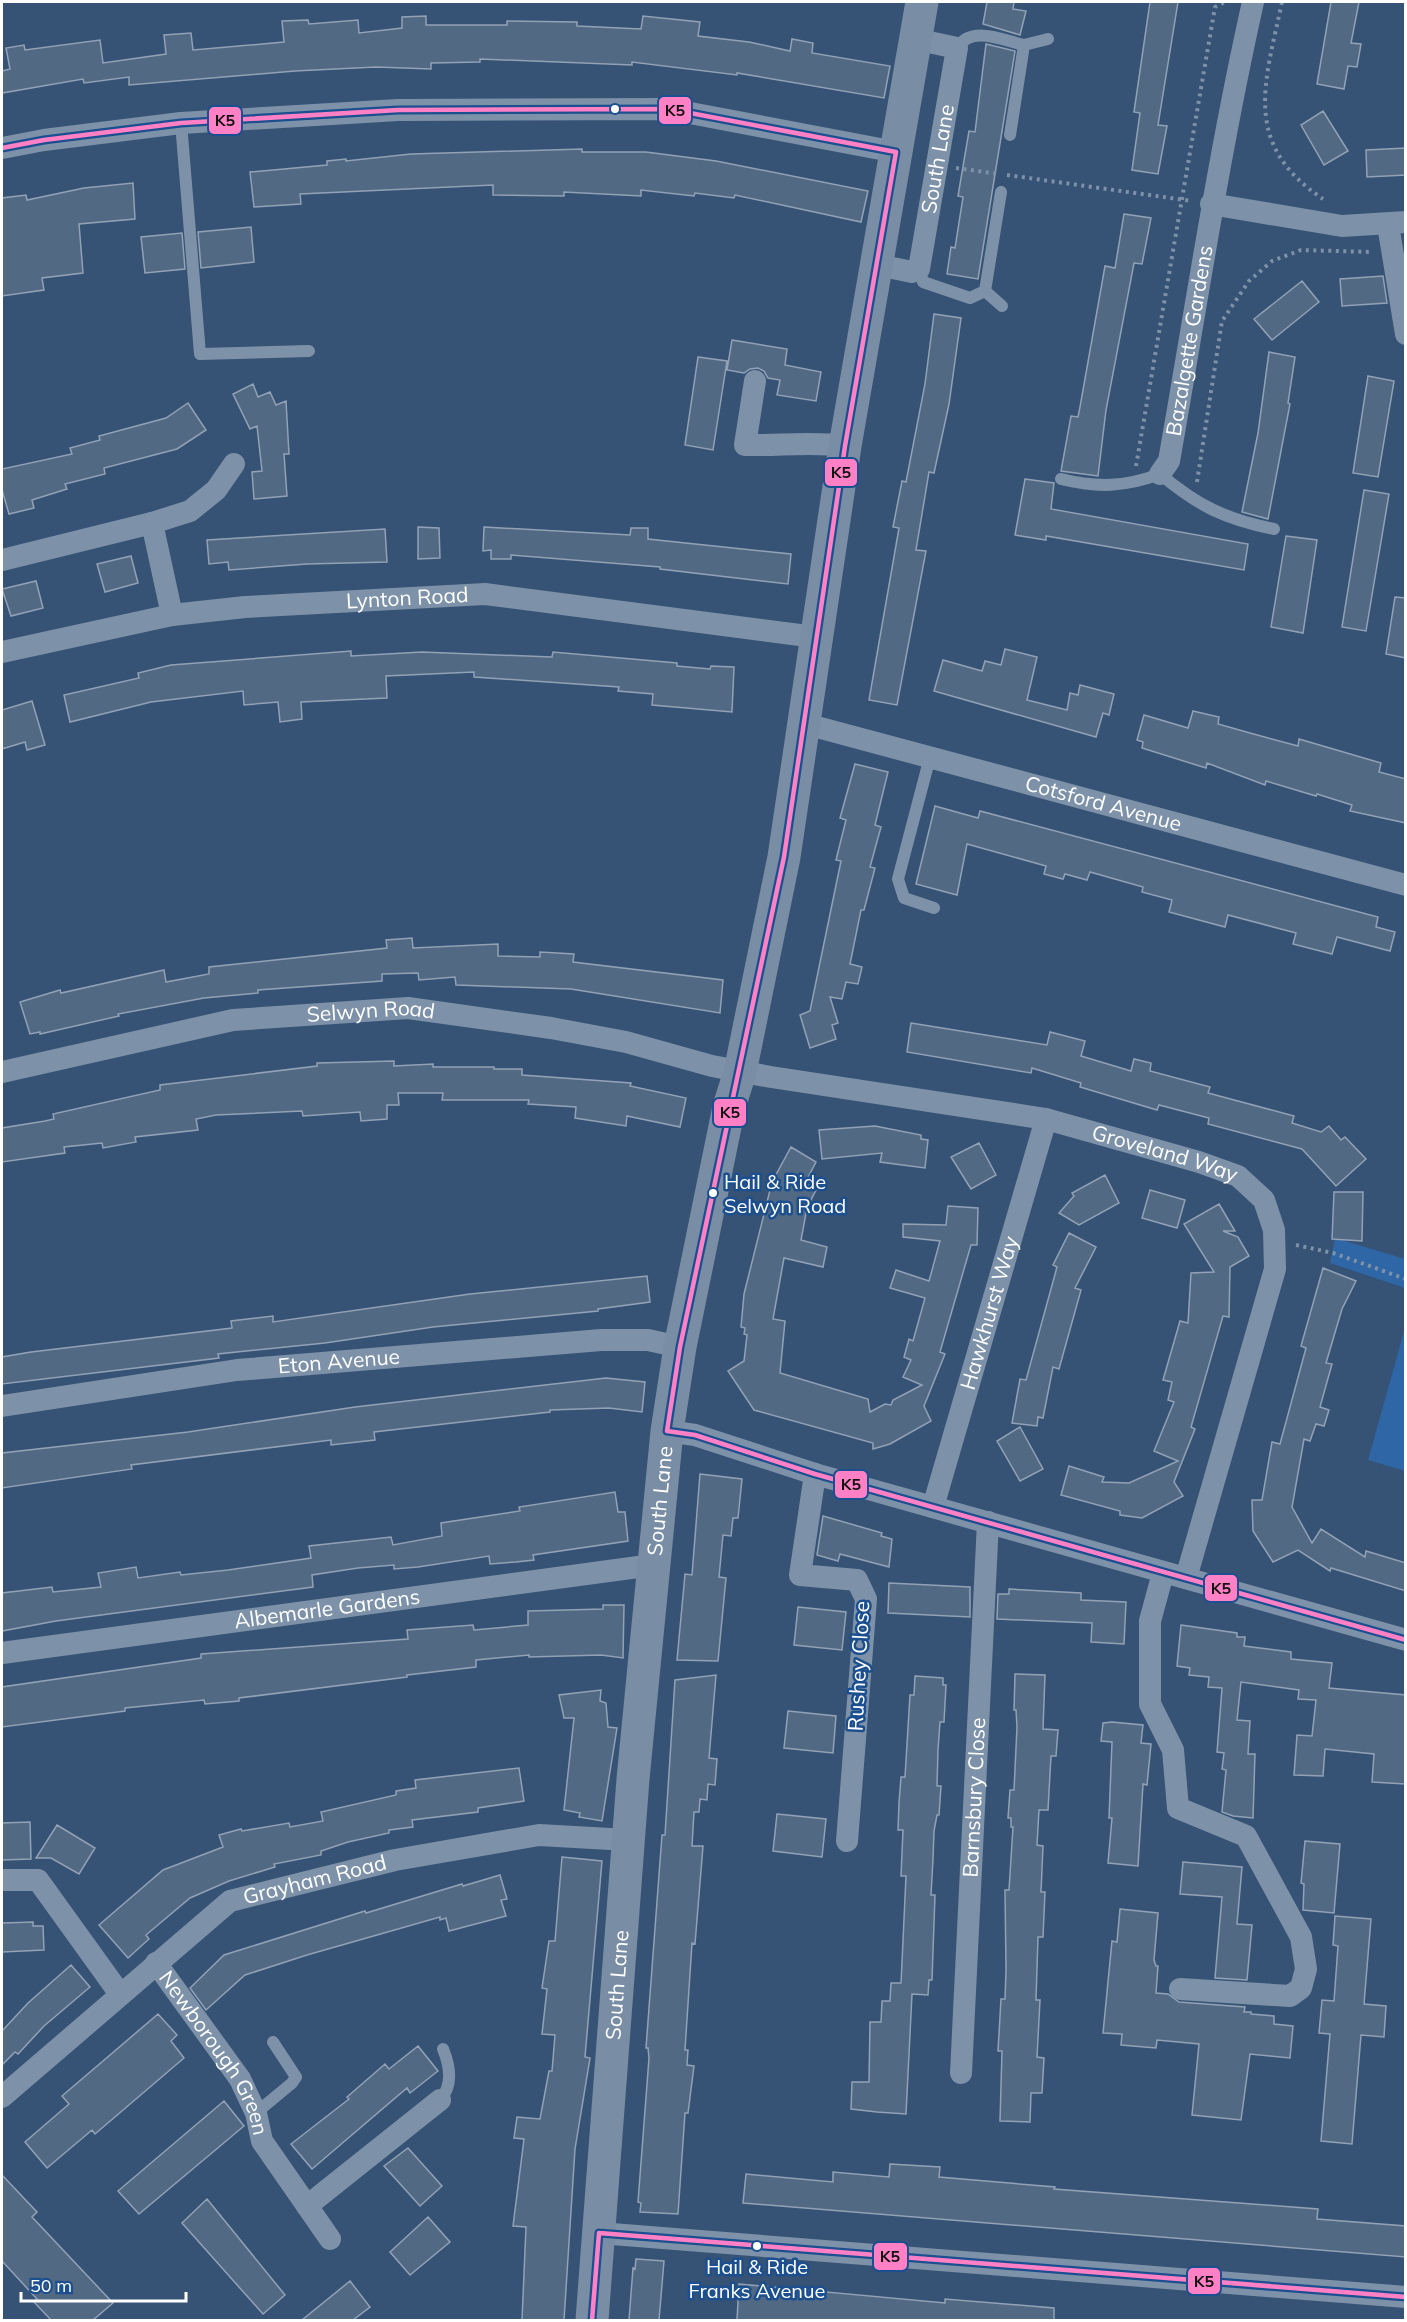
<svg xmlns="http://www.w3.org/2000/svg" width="1407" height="2322" font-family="Mulish,sans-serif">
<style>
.green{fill:#2f66a5}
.building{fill:#526984;stroke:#92a2b6;stroke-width:1.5}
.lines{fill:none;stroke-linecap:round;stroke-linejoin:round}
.path{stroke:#7d92a8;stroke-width:4;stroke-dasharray:3 4.5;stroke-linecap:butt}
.lane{stroke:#7d92a8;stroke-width:12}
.street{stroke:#7d92a8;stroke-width:22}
.secondary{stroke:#798da4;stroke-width:33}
.bus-1-casing{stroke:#1b4f8f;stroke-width:9}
.bus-1{stroke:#ff80c5;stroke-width:4.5}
.bus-dot{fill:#fff;stroke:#1b4f8f;stroke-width:2}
.labels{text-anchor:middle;stroke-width:5;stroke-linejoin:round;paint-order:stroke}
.bus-label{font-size:20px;fill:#fff;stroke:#1b4f8f;text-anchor:start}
.street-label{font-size:21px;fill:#fff;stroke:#1b4f8f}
.line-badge{stroke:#1b4f8f;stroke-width:2}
.pale-badge-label{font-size:16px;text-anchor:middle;font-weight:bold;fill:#111}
</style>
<rect width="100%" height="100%" fill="#365274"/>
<path class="green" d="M1335,1238L1405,1259V1288L1330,1263Z
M1405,1328V1471L1368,1460Z"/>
<path class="building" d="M987,2H1014L1013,9L1026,11L1020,35L983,24Z
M1150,2H1178L1158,125L1167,126L1158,174L1132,170L1140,113L1134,112Z
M1331,2H1359L1351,43L1361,44L1357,67L1348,66L1344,89L1317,84Z
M426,16V25H507V21L577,22V26L641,29L643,16L700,22L698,36L749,42L790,51L792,39L813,43L812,53L890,66L884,98L737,73V75L632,62V65L480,59V62L431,63V69L376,67L295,71L129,85V77L84,83L83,79L2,93V71L10,69L6,48L24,45L25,50L100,40L103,63L166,54L164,35L191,33L193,50L284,42L282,21L308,20L309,24L358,20L359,33L402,28V17Z
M986,44L1015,51L978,279L947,274L951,247L955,248L963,197L958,196L969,131L975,132Z
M1323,111L1348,151L1324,165L1301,125Z
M1406,148V175L1367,177L1366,150Z
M582,149V152H646L716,161L868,191L861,222L735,195L734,198L695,193L694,196L641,190V196L564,192V196L493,195V185L300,194L301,204L254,207L250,172L327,165V161L346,159V161L411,154Z
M133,183L135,219L79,224L83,273L42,278L44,290L2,296V198L26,195L27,200L84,188Z
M1124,214L1151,218L1142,264L1134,263L1106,410L1098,476L1061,471L1071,416L1078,417L1080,407L1105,266L1115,268Z
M251,227L254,262L201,268L198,232Z
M182,233L185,269L145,273L141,237Z
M1383,276L1387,303L1342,306L1340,279Z
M1302,281L1319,302L1272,340L1254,319Z
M934,314L961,318L949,404L934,473L929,472L916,550L926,551L897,705L869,700L899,528L893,527L902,481L906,482L925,384Z
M732,340L787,349L785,365L821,372L816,401L777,395L780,380L768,378L764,371L758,368L750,369L744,373L727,370Z
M1269,352L1295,357L1288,403L1290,404L1268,519L1242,512L1258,433Z
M698,357L727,361L713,450L685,445Z
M1368,376L1394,381L1378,477L1353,473Z
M253,384L258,397L270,392L276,405L286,401L289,454H284L287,496L254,499L252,472L262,471L257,426L250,429L233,394Z
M188,403L206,430L177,449L104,468L105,474L65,484L67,489L32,500L34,508L9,514L2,490V469L72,454L70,448L100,440L99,436L166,418Z
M1025,479L1054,483L1051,509L1248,544L1244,570L1046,536V540L1015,535Z
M1364,490L1389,494L1366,631L1342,627Z
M418,527L439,528L440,558L418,559Z
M484,527L630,535L631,528H648V539L791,554L788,584L660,569V567L511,555V559H491V550L483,551Z
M385,529L387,562L307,564L229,570L228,562L209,564L207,540Z
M1286,536L1317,540L1303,633L1271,627Z
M131,556L138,583L105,592L97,564Z
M36,581L43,608L11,616L2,589Z
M1395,597L1406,598V658L1386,654Z
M1005,649L1037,657L1027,700L1067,710L1070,693L1078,695L1080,685L1114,694L1109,715L1103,713L1096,737L934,691L943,660L982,671L985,661L1001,665Z
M351,651V656L422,652L552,657L553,652L677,663V666L710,669L711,666L734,667L732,712L652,705L653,694L618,691L619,687L474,677V672L386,676L387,698L301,702L302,719L280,722L278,702L244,705L243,691L151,702L70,722L64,695L139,678L138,673L171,665Z
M32,701L45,745L27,750L25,742L2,749V710Z
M1193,711L1219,717L1218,724L1250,733L1298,746L1299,739L1381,763L1379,772L1406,779V823L1350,811L1352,805L1317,794L1316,796L1266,781L1265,785L1207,763L1206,768L1142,748L1143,742L1137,740L1144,715L1188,728Z
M855,764L888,772L875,825L881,827L870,867L875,868L864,910H861L850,964L862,967L858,984L846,982L842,999L830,997L838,1023L832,1025L836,1039L810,1048L800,1015L810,1011L841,861L836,860L846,820L840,818Z
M935,806L978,818L980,811L1378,917L1376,927L1395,932L1390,951L1337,937L1332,954L1293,944L1296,933L1228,915L1225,927L1169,912L1172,900L1142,892L1143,887L1090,872L1087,880L1065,874L1063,879L1044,874L1046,866L967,844L957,895L916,884Z
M412,938L413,948L498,944V956L540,957V952L574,954L573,962L723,980L720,1013L571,989L456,985L455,977L419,980L418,973L382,974V981L258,990V993L204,998L118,1014L119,1016L40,1034V1032L30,1034L20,1002L60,990L61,993L164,970L166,982L209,974V967L387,948L386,940Z
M911,1023L1047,1045L1050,1032L1085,1041L1081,1056L1131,1071L1134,1059L1151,1063L1150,1071L1210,1087L1208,1093L1294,1116L1292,1123L1321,1132L1329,1126L1341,1140L1345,1137L1366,1159L1336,1186L1302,1149L1208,1124L1209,1118L1159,1105L1157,1110L1080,1087L1081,1083L1032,1068L1031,1073L907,1052Z
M394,1061V1066L433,1064V1067H494V1069H522V1075L631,1083L630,1086L686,1098L680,1127L627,1116L626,1126L575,1118L576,1107L528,1104L529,1100H442L443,1093H398L399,1105H387V1119L361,1121L360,1112L303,1116L302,1111L216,1115L196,1119L198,1130L135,1137L136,1142L103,1148L102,1143L64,1147L65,1153L2,1162V1128L45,1121L54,1119L53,1114L160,1090V1085L317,1066V1063Z
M875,1126L921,1135V1139L928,1140L925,1168L880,1162L882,1153L822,1159L819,1130Z
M979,1143L996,1175L971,1189L951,1157Z
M791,1147L816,1162L805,1183L816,1190L807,1208L801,1240L827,1247L823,1267L784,1258L773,1319L785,1321L780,1373L868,1399L870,1412L885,1404L891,1405L893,1400L922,1385L903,1377L911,1360L904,1357L909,1339L913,1341L925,1298L890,1288L896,1270L929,1281L940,1241L903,1237V1224L946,1225L948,1206L978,1208L977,1245H971L940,1352L945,1354L924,1406L931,1421L890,1444L873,1449V1443L754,1410L728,1371L744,1361L747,1335L744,1334L745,1328L741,1327L744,1294L772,1182Z
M1105,1175L1119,1203L1079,1225L1059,1213L1074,1196L1072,1193Z
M1150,1190L1185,1200L1177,1228L1142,1218Z
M1334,1192H1363L1362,1241L1332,1239Z
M1219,1204L1235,1231H1223L1238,1237L1249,1256L1230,1267L1229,1317L1223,1316L1191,1427L1195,1429L1174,1482L1183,1496L1142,1518L1120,1515V1511L1061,1495L1069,1466L1104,1477L1102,1482L1129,1483L1178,1461L1154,1451L1174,1402L1168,1400L1172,1382L1163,1380L1180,1321L1188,1323L1191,1273L1214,1272L1184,1224Z
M1069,1233L1096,1247L1075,1288L1081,1290L1059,1369L1053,1367L1043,1418L1038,1417L1037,1426L1012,1423L1020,1379L1026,1380L1057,1267L1053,1265Z
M1323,1268L1356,1281L1342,1309L1326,1363L1332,1364L1320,1407L1329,1410L1324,1426L1316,1424L1310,1441L1304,1439L1292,1507L1312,1543L1321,1529L1365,1557L1366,1551L1406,1563V1591L1331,1568L1330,1571L1298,1550L1273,1562L1253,1531L1252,1500H1262L1272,1442L1280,1444L1306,1348L1301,1346Z
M647,1276L650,1302L598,1309V1311L433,1327L325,1343L218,1354L219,1358L2,1384V1357L31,1352L232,1328L231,1321L273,1316V1322L470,1294Z
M606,1378L645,1382L642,1412L609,1408L550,1410V1412L374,1432L375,1440L331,1445V1440L131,1465L132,1469L2,1488V1453L188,1432L355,1407Z
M1020,1427L1043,1469L1020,1481L997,1441Z
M700,1474L742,1479L738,1518H733L731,1536L723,1535L719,1577L726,1578L718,1661L677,1660L685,1574L692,1575Z
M615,1492L618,1512H625L628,1541L533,1555L534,1560L516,1562L490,1564L489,1556L418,1567L394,1569V1565L358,1568L312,1575L313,1587L56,1621L2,1631V1593L52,1587L53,1592L101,1587L98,1573L136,1567L138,1578L180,1572L181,1575L228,1570L311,1558L309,1546L391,1537L393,1545L442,1536L441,1523L520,1511L519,1507Z
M823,1516L882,1533L881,1536L892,1539L889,1567L840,1554L838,1561L817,1555Z
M889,1583L970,1587V1617L888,1613Z
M1009,1589L1081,1593V1600L1126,1602L1124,1644L1091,1642L1092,1623L997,1619L998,1594H1009Z
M603,1605H624L623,1658L601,1655L529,1657V1655L476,1660V1667L407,1675V1677L239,1698V1701L205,1704L204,1700L125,1708V1711L2,1727V1687L201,1658V1654L408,1639L407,1630L473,1625L474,1630L528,1625V1611L603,1609Z
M798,1607L846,1612L842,1650L794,1645Z
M1181,1625L1237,1633V1637H1245L1244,1646L1291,1652V1659L1332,1663L1329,1688L1406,1695L1405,1784L1372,1782L1374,1754L1325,1749L1323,1776L1294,1775L1297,1735L1312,1736L1316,1700L1298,1699L1299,1690L1241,1682L1237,1720L1250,1721L1248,1754H1255L1253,1818L1233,1816L1222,1812L1226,1770L1222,1769L1224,1753L1217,1752L1222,1688L1208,1687L1209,1677L1189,1675L1190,1668L1177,1666Z
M1015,1674L1045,1675L1043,1729L1058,1730L1056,1756H1051L1048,1810H1039L1037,1845L1043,1846L1041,1892H1045L1043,1937H1038L1036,2000H1040L1037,2057L1044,2058L1042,2093H1031L1030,2122L1000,2121L1002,2051H998L1001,1999H1005L1006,1971L1005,1890H1009L1013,1827H1011V1818H1008L1010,1790H1014L1017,1727L1016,1710H1014Z
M716,1675L709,1758L717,1759L715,1785L708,1784L707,1800L700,1799L699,1812H694L692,1846H703L695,1944L692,1943L685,2050H688L687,2065L694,2066L688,2113H685L678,2214L640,2212L641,2203L638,2202L649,2058L648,2048H646L662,1835H665L675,1680Z
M915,1676L943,1678V1685H946L944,1722H940L938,1750L937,1786H941L939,1815H937L934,1831L933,1859L931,1895H935L932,1980H929L928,1995L912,1994L906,2114L877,2112L851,2109L852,2082H869L870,2022H881L882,2001H890L891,1983H901L906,1876H901L903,1830H898L899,1803L901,1777H905L910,1695H914Z
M601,1690L600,1701L606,1703L608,1727L617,1728L602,1821L579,1817L580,1813L564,1810L574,1718H564L559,1695Z
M788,1711L836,1716L833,1753L784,1748Z
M1112,1722L1143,1725L1141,1743L1151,1744L1147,1785L1143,1784L1138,1866L1108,1863L1112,1818H1109L1112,1742L1101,1741L1103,1723Z
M519,1768L524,1801L478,1808V1812L412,1820L413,1827L389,1830V1833L348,1842L321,1851V1855L274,1864L275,1867L229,1881L190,1898L146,1935L149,1939L128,1958L99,1925L163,1870L223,1847L219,1835L241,1829L242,1831L289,1823L290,1827L323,1821L321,1812L396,1795V1791L416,1788L415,1780Z
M777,1814L826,1819L822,1857L773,1851Z
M30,1822L31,1859L2,1860V1823Z
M57,1825L95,1848L79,1874L51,1858H36Z
M1305,1841L1340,1844L1334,1913L1303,1910L1304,1884L1301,1883Z
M562,1857L602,1861L585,2057L590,2058L575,2149L564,2320H522L526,2227L513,2226L524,2139L514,2138L517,2117L540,2119L549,2071H552L555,2035L542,2034L547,1989L542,1988L549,1941H555Z
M1183,1862L1242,1867L1237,1924L1252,1925L1247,1980L1215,1978L1222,1897L1180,1894Z
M500,1875L507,1899L501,1900L506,1916L449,1931L446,1918L440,1920V1917L307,1955L245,1975L206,2010L190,1988L224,1955L365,1911L366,1913L462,1884L463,1886Z
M1120,1909L1158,1913L1154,1960L1156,1966H1158L1156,1993L1168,1994L1179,2002L1245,2007L1244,2012H1251V2014L1274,2016V2024L1293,2026L1290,2058L1250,2054L1241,2120L1192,2115L1199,2044L1157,2040L1156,2048L1121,2045L1122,2034L1103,2033L1112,1941L1117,1942Z
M1335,1916L1371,1919L1364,2004L1386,2006L1384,2037L1361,2035L1352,2144L1321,2141L1330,2034L1319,2033L1322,2000L1334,2001L1338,1946L1333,1945Z
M33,1922V1926H43L44,1950L2,1952V1923Z
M71,1965L90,1987L44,2026L18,2054L15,2052L2,2065V2031L28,2003Z
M158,2014L177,2035L171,2041L184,2058L95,2134L92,2130L47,2168L25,2142L69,2104L62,2096Z
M418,2046L438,2071L410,2093L407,2088L312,2169L291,2144L349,2099L347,2097L385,2064L389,2069Z
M224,2101L244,2126L139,2214L118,2191Z
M408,2148L442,2186L420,2206L384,2166Z
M890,2164L940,2167L939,2177L1055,2187L1054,2189L1318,2209L1317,2219L1406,2226V2257L743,2203L746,2174L833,2182V2172L889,2177Z
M2,2175L37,2212L32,2217L113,2303L93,2320H51L34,2302L37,2299L2,2261Z
M207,2199L285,2295L263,2314L182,2223Z
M428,2217L450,2242L410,2275L390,2252Z
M636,2259L664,2261L659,2320H629L633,2268L635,2269Z
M350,2281L370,2307L353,2320H302Z
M739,2284L945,2303V2299L1054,2308V2320H737Z"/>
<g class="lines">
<path class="path" d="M1282,2C1265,83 1241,144 1323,199
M956,168L999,174
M1007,175L1192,201
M1136,466L1215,7L1225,2
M1197,482L1222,321L1249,281L1272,261L1301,250L1372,252
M1296,1245L1333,1253L1406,1279"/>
<path class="lane" d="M1024,45L1048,39
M957,48C971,25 1002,40 1024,45L1010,135
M181,123L200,354L309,351
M919,269L923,282L970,298L985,291L1001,192
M985,291L1002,306
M1061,479C1097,488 1125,487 1160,474C1198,506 1225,519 1274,529
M930,757L898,879L904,898L934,908
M440,2100C453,2086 450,2066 443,2049
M256,2113L292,2083L296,2077L273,2042"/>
<g class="street">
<path d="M2,148L44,140L181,123L398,110L669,109L896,152"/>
<path d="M1211,204L1342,226L1406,222"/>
<path d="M1388,225L1406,334"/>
<path id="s1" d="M878,265L912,272L919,269L957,48L915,39"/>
<path d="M755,381L745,445C779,446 812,441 845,446"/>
<path id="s2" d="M1160,474L1169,461C1196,308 1219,153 1253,2"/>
<path d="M152,523L172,615"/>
<path d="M2,560L152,523L190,511L216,490L234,464"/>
<path id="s3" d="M2,652L172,615L245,607L485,594L815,637"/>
<path id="s4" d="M802,723L1406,885"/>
<path id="s5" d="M2,1072L233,1020L408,1008L551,1028L626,1042L712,1066L771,1077L1046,1119L1199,1162L1238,1176L1264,1200L1274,1230L1275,1269L1186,1578"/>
<path id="s6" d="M2,1406L237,1370L601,1340H648L680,1347"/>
<path d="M667,1431L695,1435L815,1474L1406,1640"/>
<path d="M815,1474L800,1575L857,1580L866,1599L847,1841"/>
<path id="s7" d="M933,1507L1046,1119"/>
<path d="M1163,1573L1150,1621V1704L1173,1750L1178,1808L1246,1836L1301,1937L1306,1969L1301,1988L1290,1996L1180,1989"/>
<path id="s8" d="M2,1653L653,1565"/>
<path d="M2,1880H38L120,1994"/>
<path id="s9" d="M156,1963L240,2079L256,2113L262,2141L330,2239"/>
<path id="s10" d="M961,2073L988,1522"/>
<path id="s11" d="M2,2097L230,1901L395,1860L539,1835L628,1840"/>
<path d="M307,2206L440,2100"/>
<path d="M599,2233L1406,2297"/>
</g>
<path class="secondary" id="s12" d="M592,2320L633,1779L667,1431L680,1347L729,1107L740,1072L784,857L845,446L922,2"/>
<defs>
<path id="bus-1" d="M2,148L44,140L181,123L398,110L669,109L896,152
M667,1431L680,1347L784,857L845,446L896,152
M667,1431L695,1435L815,1474L1406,1640
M599,2233L1406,2297
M592,2320L599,2233"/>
</defs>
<use href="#bus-1" class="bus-1-casing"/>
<use href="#bus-1" class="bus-1"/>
</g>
<g class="bus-dot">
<circle cx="615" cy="109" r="5"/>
<circle cx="713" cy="1193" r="5"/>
<circle cx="757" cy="2246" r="5"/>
</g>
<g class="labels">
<g class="bus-label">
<text x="724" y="1189">Hail &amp; Ride<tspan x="724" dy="24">Selwyn Road</tspan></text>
<text x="757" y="2274" text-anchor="middle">Hail &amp; Ride<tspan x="757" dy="24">Franks Avenue</tspan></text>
</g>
<g class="street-label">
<text dy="7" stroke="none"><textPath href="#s1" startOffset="154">South Lane</textPath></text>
<text dy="7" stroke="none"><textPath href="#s2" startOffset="138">Bazalgette Gardens</textPath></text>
<text dy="7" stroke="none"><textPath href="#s3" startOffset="410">Lynton Road</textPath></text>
<text dy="7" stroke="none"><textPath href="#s4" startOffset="312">Cotsford Avenue</textPath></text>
<text dy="7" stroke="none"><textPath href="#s5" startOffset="375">Selwyn Road</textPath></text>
<text dy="7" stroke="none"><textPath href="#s5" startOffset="1184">Groveland Way</textPath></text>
<text dy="7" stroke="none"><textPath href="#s7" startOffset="202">Hawkhurst Way</textPath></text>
<text dy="7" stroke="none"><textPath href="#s6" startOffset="340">Eton Avenue</textPath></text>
<text dy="7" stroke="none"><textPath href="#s12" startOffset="822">South Lane</textPath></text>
<text dy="7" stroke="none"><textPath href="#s8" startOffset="328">Albemarle Gardens</textPath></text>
<text transform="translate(859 1666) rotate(-87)" y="7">Rushey Close</text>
<text dy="7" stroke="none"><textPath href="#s10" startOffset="276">Barnsbury Close</textPath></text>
<text dy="7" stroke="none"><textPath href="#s11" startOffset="388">Grayham Road</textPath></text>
<text dy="7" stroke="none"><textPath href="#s12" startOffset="336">South Lane</textPath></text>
<text dy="7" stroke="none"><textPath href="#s9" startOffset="108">Newborough Green</textPath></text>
</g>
</g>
<g class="line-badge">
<rect x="658" y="96" width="34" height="29" rx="6" fill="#ff80c5"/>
<rect x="208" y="106" width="34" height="29" rx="6" fill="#ff80c5"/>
<rect x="824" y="458" width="34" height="29" rx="6" fill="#ff80c5"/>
<rect x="713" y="1098" width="34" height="29" rx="6" fill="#ff80c5"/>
<rect x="834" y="1470" width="34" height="29" rx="6" fill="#ff80c5"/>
<rect x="1204" y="1574" width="34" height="28" rx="6" fill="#ff80c5"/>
<rect x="873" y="2242" width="35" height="29" rx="6" fill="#ff80c5"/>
<rect x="1187" y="2267" width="34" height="28" rx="6" fill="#ff80c5"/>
</g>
<g class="pale-badge-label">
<text x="675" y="116">K5</text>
<text x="225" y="126">K5</text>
<text x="841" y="478">K5</text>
<text x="730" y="1118">K5</text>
<text x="851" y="1490">K5</text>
<text x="1221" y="1594">K5</text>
<text x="890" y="2262">K5</text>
<text x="1204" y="2287">K5</text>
</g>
<rect width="1407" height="2322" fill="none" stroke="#ffffff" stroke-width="6"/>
<path d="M21 2292v9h165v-9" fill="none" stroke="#ffffff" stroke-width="3"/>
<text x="30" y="2292" font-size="18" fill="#ffffff" stroke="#1b4f8f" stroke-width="4.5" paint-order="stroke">50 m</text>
</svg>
